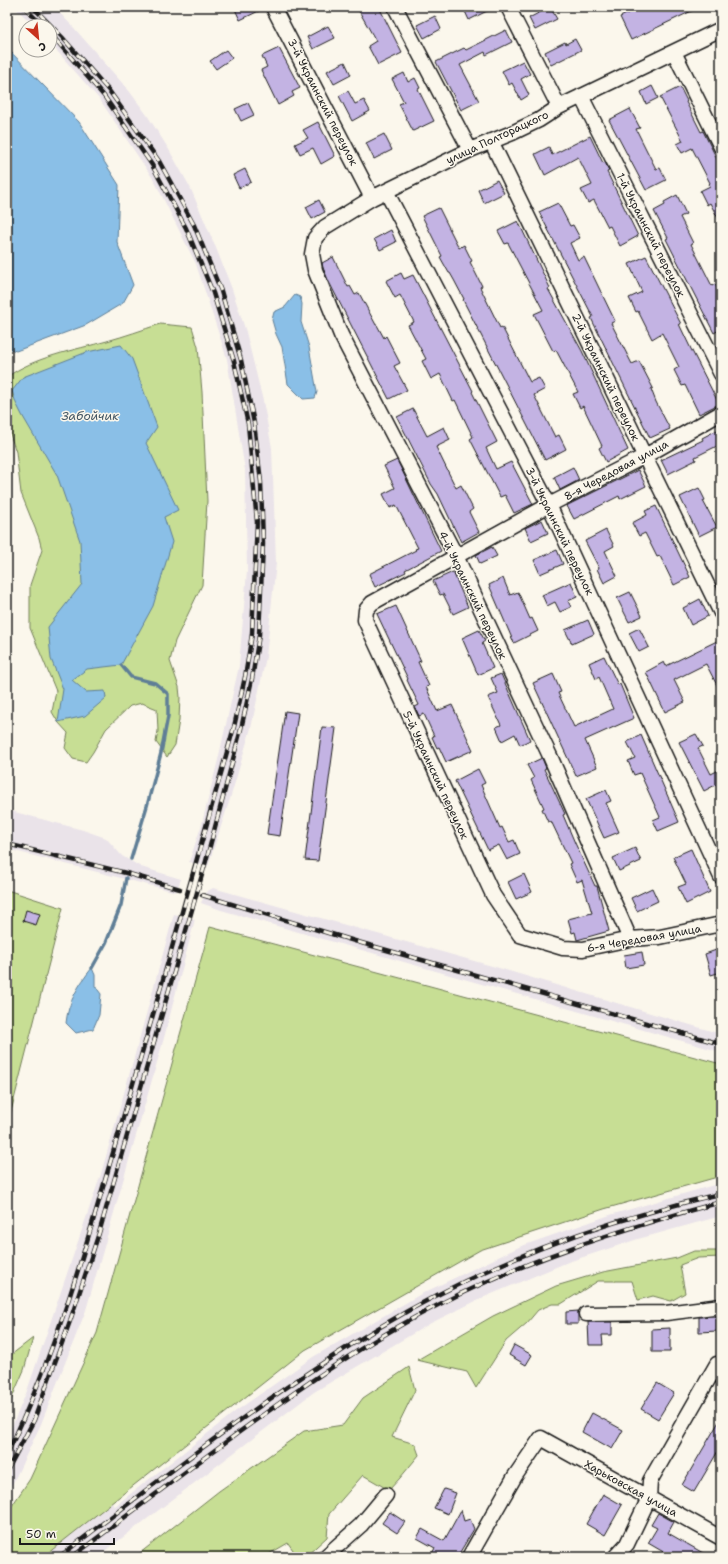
<svg xmlns="http://www.w3.org/2000/svg" width="728" height="1564" font-family="'Shantell Sans',sans-serif">
<style>
.built{fill:#eae3e9}
.green{fill:#c7de94;stroke:#727d58}
.water{fill:#8abfe7;stroke:#5e7e96}
.lines{fill:none;stroke-linecap:round;stroke-linejoin:round}
.stream{stroke:#5e7e96;stroke-width:3.5}
.building{fill:#c3b3e3;stroke:#1c1c1c}
.street-casing{stroke:#1c1c1c;stroke-width:17}
.street{stroke:#fbf7ec;stroke-width:14}
.rail-casing{stroke:#1c1c1c;stroke-width:4.5}
.rail{stroke:#fbf7ec;stroke-width:3;stroke-dasharray:9;stroke-linecap:butt}
.labels{text-anchor:middle;stroke-width:3;stroke-linejoin:round;paint-order:stroke}
.street-label{font-size:11px;fill:#1c1c1c;stroke:#fbf7ec}
.water-label{font-size:12px;font-style:italic;fill:#425563;stroke:#fbf7ec}
</style>
<rect width="100%" height="100%" fill="#fbf7ec"/>
<filter id="ink" filterUnits="userSpaceOnUse"><feTurbulence type="fractalNoise" baseFrequency=".025" numOctaves="2"/><feDisplacementMap in="SourceGraphic" scale="8" xChannelSelector="R" yChannelSelector="G"/><feConvolveMatrix kernelMatrix="1 2 1 2 8 2 1 2 1" color-interpolation-filters="sRGB"/></filter>
<g filter="url(#ink)">
<path class="built" d="M14,7H54L75,29L130,92L147,115L168,148L190,187L216,248L232,289L246,332L263,401L272,448L276,563L266,657L251,728L230,799L208,866L189,862L201,827L218,760L239,666L247,571L245,470L227,359L196,264L154,180L100,100L50,43V26H35Z
M7,810L83,830L106,838L122,856L141,867L181,879L176,892L7,849Z
M213,888L492,966L721,1034V1052L221,910L201,903L206,892Z
M174,914L195,919L164,1038L86,1310L41,1424L13,1483L7,1493V1438L27,1391L101,1174L132,1065Z
M721,1183V1216L638,1239L568,1262L482,1298L431,1323L314,1392L97,1557H39L110,1502L115,1506L236,1411L313,1357L421,1294L519,1247L610,1215Z"/>
<path class="green" d="M160,324L192,327L198,347L202,392L207,501L202,585L175,641L170,661L179,687L180,697L179,720L175,745L167,757L156,742L158,731L157,709L142,703L130,706L106,729L93,752L86,762L73,759L65,748L68,733L58,722L52,712L56,691L30,628V585L42,550L39,538L21,493L16,452L7,425V377C34,357 75,350 107,341C125,336 142,330 160,324Z
M7,890L63,908L7,1127Z
M210,927L721,1064V1176L604,1209L480,1250L305,1350L43,1557H7V1513L30,1479L97,1333Z
M694,1251H721V1257L698,1258L680,1265L685,1293L671,1301L653,1296L638,1300L632,1281H598L561,1304H552L538,1310L527,1323L506,1341L476,1388L467,1372L417,1360L493,1316L556,1286L603,1272L677,1258Z
M33,1338L24,1370L7,1409V1358Z
M409,1367L415,1390L392,1437L415,1444L419,1455L400,1478L389,1490L363,1475L329,1514L327,1537L305,1557H298L288,1543L269,1554L268,1557H135L219,1491L304,1431L343,1425L363,1398Z"/>
<path class="water" d="M7,48L79,122L119,185L117,242L133,285L123,303L86,325L16,351L7,348Z
M295,295L300,297L302,304L301,322L309,347L317,392L315,398L303,399L288,384L282,347L276,334L272,320L274,312L285,307Z
M121,345L132,359L157,427L146,443L178,510L164,517L172,542L153,606L121,665L87,669L72,680L86,692L105,691L106,698L85,716L58,722L63,689L51,659L48,627L82,584L80,541L57,475L22,415L16,403L12,391L23,377L87,352Z
M92,968L95,975V986L101,994L99,1015L93,1029L76,1033L66,1023C68,1002 79,984 92,968Z"/>
<g class="lines">
<path class="stream" d="M121,665L131,677L155,683L168,694V716L161,753L147,806L131,859
M92,968L106,943L121,905L126,878"/>
</g>
<path class="building" d="M234,7H265V8L240,20Z
M367,7H379L402,53L378,65L368,46L376,41L359,11Z
M463,7H495L469,20Z
M550,7L557,19L535,30L529,18Z
M642,7H700L631,40L620,17Z
M435,16L441,29L424,38L417,25Z
M328,26L335,38L313,49L307,37Z
M506,30L512,42L486,55L485,52L460,65L479,101L461,110L436,62L464,48L466,50Z
M575,39L581,50L551,65L545,52L565,42L566,44Z
M279,48L300,88L292,92L294,96L278,105L261,70L267,67L262,56Z
M226,50L232,58L216,69L210,61Z
M523,61L530,74L521,79L529,95L521,100L512,83L509,85L502,71Z
M345,62L351,75L334,84L327,71Z
M404,73L408,82L415,78L420,88L418,89L434,121L413,131L399,104L404,102L392,79Z
M652,86L658,98L646,104L641,92Z
M680,87L687,101L686,102L701,132L703,131L721,167V224L710,203L707,205L700,191L710,186L709,184L710,183L692,148L682,153L677,144L683,141L660,97Z
M348,91L355,104L364,100L370,111L352,121L339,96Z
M248,103L254,115L241,121L235,109Z
M630,109L640,128L636,129L656,169L660,168L666,180L646,190L609,120Z
M318,122L335,156L321,164L313,148L300,154L295,144L308,138L303,130Z
M384,134L392,150L374,159L366,143Z
M590,136L603,163L605,162L609,171L607,172L638,236L620,246L610,226L608,227L594,200L588,203L581,190L592,185L578,157L545,175L535,154L549,147L552,155Z
M245,169L251,182L239,188L233,175Z
M497,180L504,193L484,203L478,190Z
M677,195L686,214L680,217L693,243L691,244L712,286L715,284L721,295V329L714,333L666,239L668,238L654,211L665,205L664,202Z
M319,200L325,212L312,219L306,207Z
M558,203L570,226L573,225L580,238L570,243L578,260L584,257L615,321L611,323L632,364L639,361L653,388L651,389L656,402L670,429L650,438L591,318L593,317L539,212Z
M439,208L459,248L464,245L472,261L470,262L482,286L480,287L500,328L502,327L530,382L539,378L545,389L534,395L555,437L559,435L566,449L545,460L463,300L464,299L454,280L450,273H449L440,257L442,256L422,216Z
M518,221L550,288L548,289L582,351L628,450L606,462L599,448L602,446L583,406L580,408L573,394L578,392L556,350L553,351L534,314L543,310L508,243L505,244L498,231Z
M391,230L396,242L380,250L374,239Z
M646,256L681,324H679L691,349L719,404L699,414L685,385L682,386L674,370L679,367L662,333L652,339L638,311L636,312L629,298L642,292L629,264Z
M333,257L348,287L350,286L355,295L359,293L376,325H377L384,338L386,336L400,363L394,366L407,390L389,399L329,282L323,268L322,263Z
M401,273L404,279L413,275L473,391L472,392L497,442L486,448L496,469L511,462L533,504L514,513L505,495L500,497L470,439L473,437L455,400L453,401L440,374L431,379L422,361L426,359L408,325L414,322L400,295L395,298L386,281Z
M413,409L427,436L444,427L450,440L436,447L456,488L461,485L473,509L469,512L479,532L461,542L438,494L431,484L397,417Z
M721,428V444L695,457L696,460L668,474L661,460L703,440L702,438Z
M397,460L441,551L405,570L406,572L375,587L369,574L416,550L415,549L418,548L396,505L390,508L383,494L395,488L384,466Z
M573,467L579,480L560,490L554,477Z
M638,470L646,486L620,499L619,496L574,519L567,506L568,505Z
M699,488L705,500L703,501L717,527L699,536L680,497Z
M656,506L690,577L674,585L660,556L657,557L645,533L639,536L632,523L647,515L645,511Z
M542,520L548,533L531,541L525,528Z
M606,530L614,546L605,551L617,576L604,583L597,569L599,568L585,541Z
M492,547L497,556L480,564L476,555Z
M557,550L563,564L540,574L534,560Z
M453,572L468,607L453,614L443,594L440,595L433,581Z
M503,578L510,595L518,592L530,619L532,618L538,631L514,643L489,585Z
M571,582L577,597L568,601L571,607L560,612L555,602L547,606L542,595Z
M630,592L642,616L629,622L617,598Z
M700,599L708,616L691,625L683,608Z
M396,606L421,661L418,662L429,686L426,687L437,711L452,705L473,750L446,762L439,747L437,748L432,737L434,736L424,714L419,716L415,707L419,705L407,680L408,679L377,614Z
M588,620L594,634L572,644L565,630Z
M639,628L649,647L639,652L629,633Z
M479,630L485,641L482,643L493,668L478,675L462,638Z
M721,639V693L706,664L674,680L685,702L665,712L646,672L664,662L666,666Z
M604,656L618,685L620,684L634,718L585,740L597,767L576,776L533,683L553,674L561,692L558,693L574,727L613,709L599,677L596,679L589,663Z
M501,674L530,740L520,745L515,734L502,741L496,727L501,725L488,697L498,693L491,678Z
M285,711L298,713L280,836L267,834Z
M322,727L336,728L318,861L305,860Z
M696,734L703,746L698,748L711,774L721,769V782L704,791L679,742Z
M641,735L679,822L658,831L653,820L660,817L640,773L634,775L628,761L635,758L627,742Z
M542,758L546,768L544,769L565,814L563,815L575,843L595,886H597L609,931L577,940L575,932L572,933L568,919L592,913L582,880L577,882L569,864L571,863L551,821L548,822L542,809L544,808L531,780L534,778L527,765Z
M478,769L485,783L481,785L500,828L502,827L509,842L514,840L520,854L507,860L499,845L488,850L455,781Z
M606,790L611,801L606,803L619,832L604,838L586,799Z
M635,848L641,861L619,871L613,858Z
M691,849L710,892L686,904L678,887L686,884L673,857Z
M524,874L532,892L516,899L508,882Z
M652,888L658,901L637,911L631,898Z
M26,910L40,914L36,925L23,921Z
M719,949L721,955V972L711,975L705,954Z
M642,952L644,965L626,968L624,955Z
M578,1311V1324H566V1312Z
M717,1316V1331L699,1332V1317Z
M588,1322H612V1335H602L603,1345H589Z
M670,1328V1352H652V1329Z
M514,1345L532,1355L526,1365L509,1355Z
M657,1383L674,1393L658,1419L641,1409Z
M592,1413L623,1430L612,1449L582,1432Z
M721,1418V1446L694,1492L682,1485Z
M444,1489L456,1493L448,1514L434,1508Z
M603,1494L622,1505L605,1535L586,1524Z
M461,1510L464,1521L470,1519L474,1529L457,1557H430L435,1548L417,1538L422,1529L444,1541Z
M390,1512L405,1522L397,1533L382,1523Z
M658,1513L674,1522L668,1533L710,1557H672L648,1543L657,1528L651,1525Z"/>
<g class="lines">
<defs>
<path id="street" d="M273,7L372,198
M395,7L470,150
M508,7L559,107
M674,52L721,147
M581,96L721,374
M491,141L721,613
M386,191L549,505L721,877
M721,413L645,456L549,505L372,603L366,610L365,620L493,895L520,935L563,948L583,949L630,939L660,937L721,924
M630,939L550,756L456,556L341,335L315,270L312,254L315,238L325,227L372,198L470,150L512,133L539,120L559,107L721,29
M586,1314L666,1313L721,1306
M325,1557L361,1525L386,1495
M469,1557L515,1476L541,1438L721,1538
M615,1557L627,1544L649,1498L650,1481L717,1364H721"/>
</defs>
<use href="#street" class="street-casing"/>
<use href="#street" class="street"/>
<defs>
<path id="rail" d="M24,7L43,26
M7,844L126,873L180,889
M202,895L358,942L721,1044
M7,1454C59,1347 90,1232 123,1118C161,988 198,858 234,727L245,677L252,634L257,522L248,424L234,361L213,293L186,228L152,165L104,96L50,33
M7,1471L34,1420L70,1321L99,1233L206,861L241,729L252,679L259,635L263,544L261,482L254,423L241,360L221,291L194,225L159,161L110,92L62,37L33,7
M59,1557C163,1477 267,1395 380,1327C465,1276 558,1237 654,1211C676,1205 699,1198 721,1194
M72,1557C121,1520 170,1483 219,1447C296,1390 373,1336 460,1294C543,1254 631,1226 721,1202"/>
</defs>
<use href="#rail" class="rail-casing"/>
<use href="#rail" class="rail"/>
</g>
</g>
<g class="labels">
<g class="street-label">
<text transform="translate(323 102) rotate(63)" y="4">3-й Украинский переулок</text>
<text transform="translate(497 137) rotate(-25)" y="4">улица Полторацкого</text>
<text transform="translate(651 235) rotate(63)" y="4">1-й Украинский переулок</text>
<text transform="translate(606 377) rotate(64)" y="4">2-й Украинский переулок</text>
<text transform="translate(616 470) rotate(-28)" y="4">8-я Чередовая улица</text>
<text transform="translate(560 531) rotate(64)" y="4">3-й Украинский переулок</text>
<text transform="translate(473 595) rotate(64)" y="4">4-й Украинский переулок</text>
<text transform="translate(436 775) rotate(65)" y="4">5-й Украинский переулок</text>
<text transform="translate(644 938) rotate(-10)" y="4">6-я Чередовая улица</text>
<text transform="translate(631 1488) rotate(29)" y="4">Харьковская улица</text>
</g>
<g class="water-label">
<text x="90" y="420">Забойчик</text>
</g>
</g>
<rect width="728" height="1564" fill="none" stroke="#fbf7ec" stroke-width="24"/>
<rect x="12" y="12" width="704" height="1540" fill="none" stroke="#1c1c1c" stroke-width="1.5" filter="url(#ink)"/>
<g transform="translate(38 38) rotate(153)"><circle r="19" fill="#fbf7ec" stroke="#a29f99"/>
<path d="M0-3L7 15L0 10L-7 15Z" fill="#c8321e"/>
<text y="-6" font-size="11" font-weight="bold" text-anchor="middle" fill="#1c1c1c">С</text>
</g>
<path d="M20 1538v6h94v-6" fill="none" stroke="#1c1c1c" stroke-width="2"/>
<text x="26" y="1538" font-size="12" fill="#1c1c1c" stroke="#fbf7ec" stroke-width="3" paint-order="stroke">50 m</text>
</svg>
